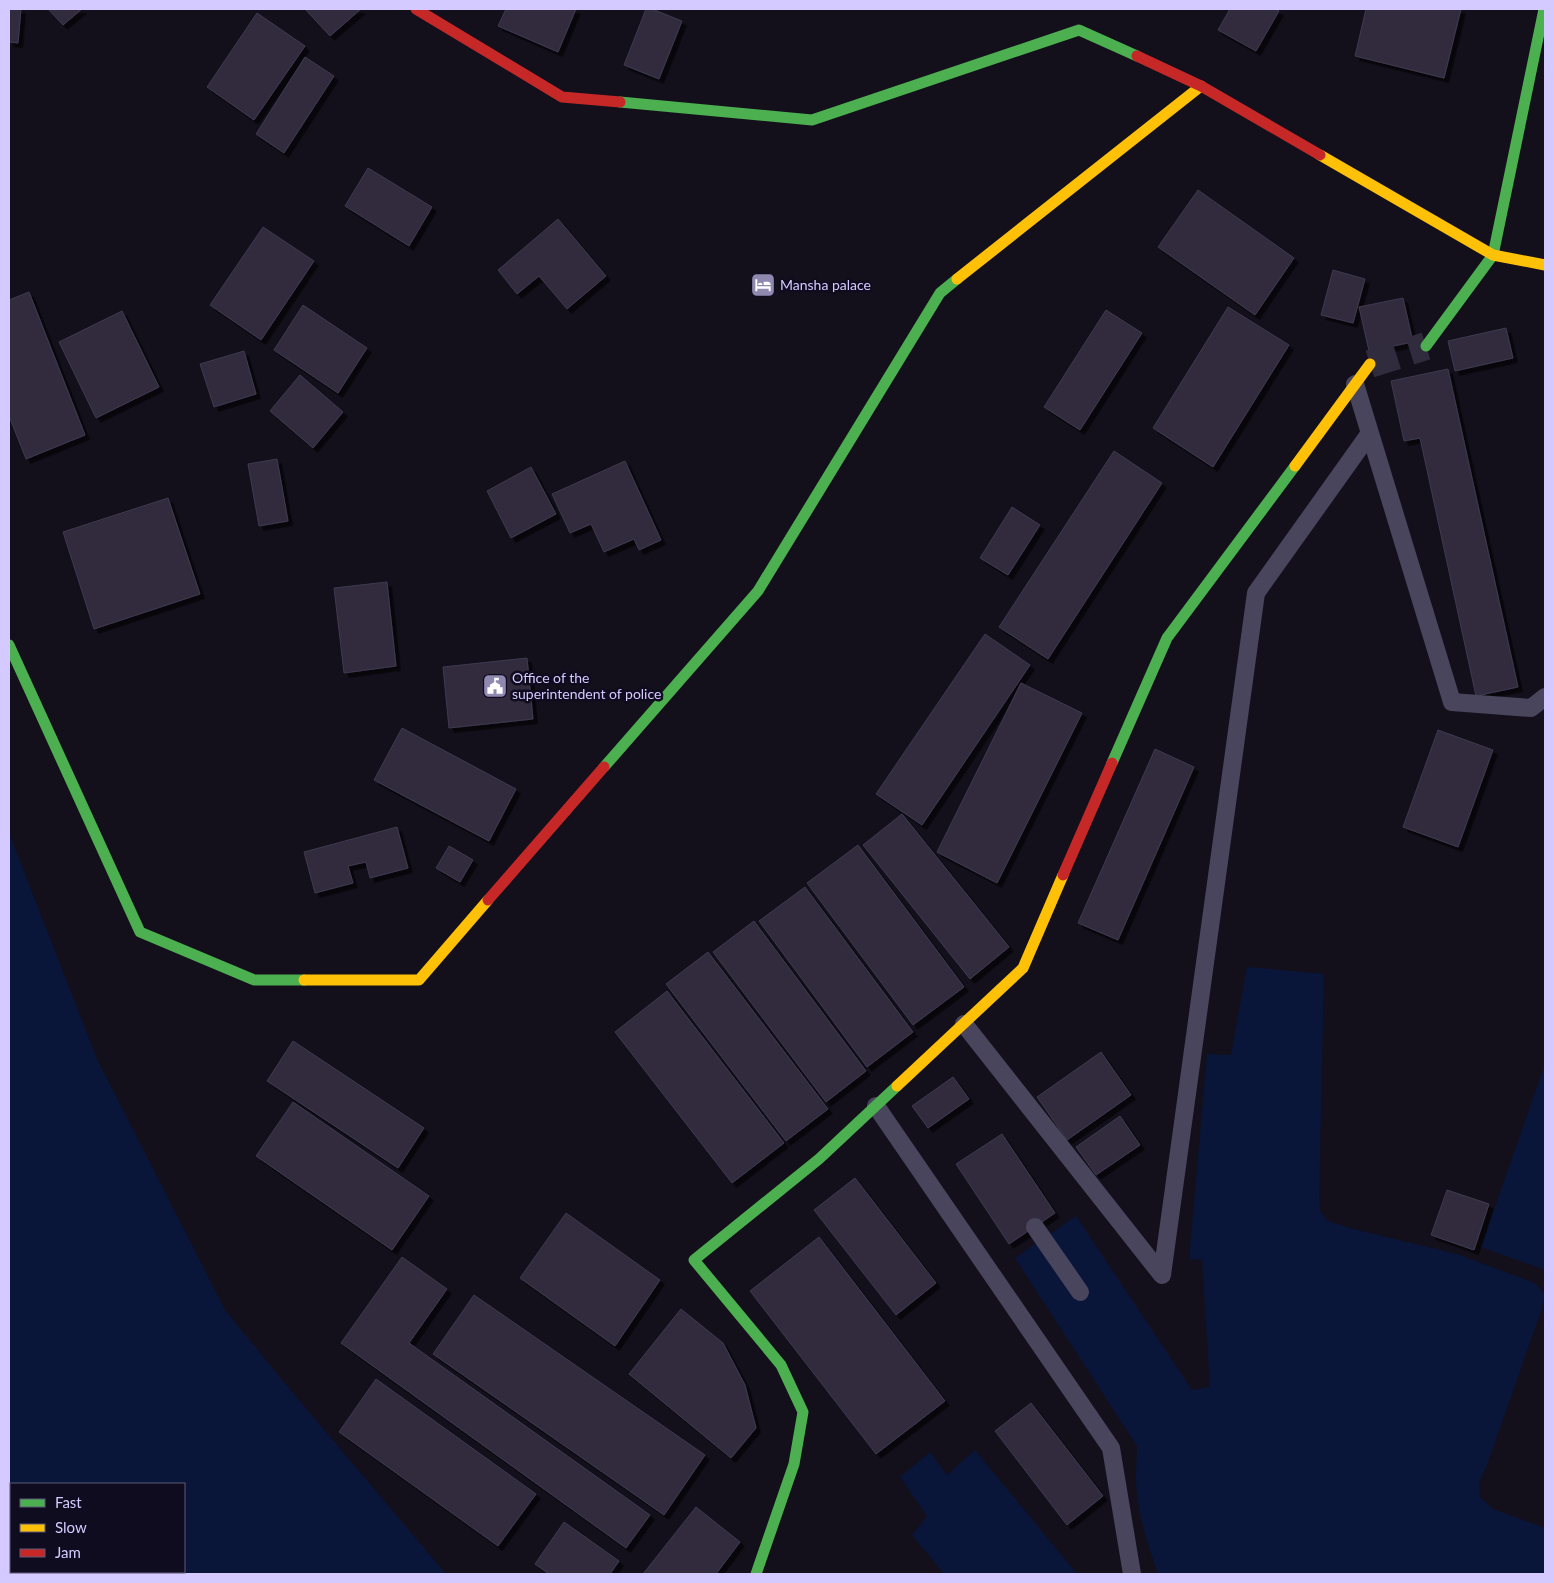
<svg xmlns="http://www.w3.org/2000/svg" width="1554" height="1583" font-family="Lato,sans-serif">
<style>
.water{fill:#091639;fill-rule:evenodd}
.building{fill:#312c3e;stroke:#3f3a50;filter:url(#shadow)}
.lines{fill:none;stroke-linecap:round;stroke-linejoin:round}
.secondary-tunnel{stroke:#302c3d;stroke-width:28;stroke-dasharray:28 14;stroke-linecap:butt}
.lane{stroke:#48455c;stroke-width:18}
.fast{stroke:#4caf50;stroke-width:11}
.slow{stroke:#ffc107;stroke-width:11}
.jam{stroke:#c62828;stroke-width:11}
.labels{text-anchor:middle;stroke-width:5;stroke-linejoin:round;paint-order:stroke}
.poi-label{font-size:14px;fill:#d4caff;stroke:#100c1f;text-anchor:start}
</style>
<defs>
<filter id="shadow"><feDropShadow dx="4.5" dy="4.5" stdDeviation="0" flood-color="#0009"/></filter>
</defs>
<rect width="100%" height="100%" fill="#13101b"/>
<path class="water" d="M9,833L97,1059L225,1310L288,1387L446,1574H9ZM11,1484H184V1572H11Z
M1247,967L1324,974L1319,1200L1320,1211L1328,1221L1353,1229L1457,1254L1535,1283L1545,1294L1541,1311L1487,1465L1479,1482L1480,1497L1493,1509L1545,1528V1574H1158C1148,1545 1136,1509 1136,1478C1136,1468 1137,1457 1137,1446L1015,1258L1076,1216L1192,1390L1210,1387L1202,1259L1189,1260L1207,1054L1231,1055Z
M1545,1064V1270L1481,1247Z
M975,1450L1077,1574H944L912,1535L927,1516L900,1477L930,1452L947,1475Z"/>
<path class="building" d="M9,9H21L18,43L9,42Z
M48,9H82L63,25Z
M305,9H361L330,36Z
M506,9H576L558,52L498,26Z
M646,9H652L682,21L659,79L624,65Z
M1230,9H1274L1279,11L1256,51L1218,30Z
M1366,9H1461L1444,78L1355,56Z
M257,13L305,46L254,120L207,87Z
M305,57L334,76L284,153L256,134Z
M368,168L432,207L409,246L345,206Z
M1198,190L1294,258L1255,315L1158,247Z
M558,219L606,276L567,309L539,276L517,294L498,270Z
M263,227L314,261L261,340L210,305Z
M1333,270L1365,279L1353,323L1321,315Z
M29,292L85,435L26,459L9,416V300Z
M1403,298L1413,342L1369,351L1359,307Z
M303,305L367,348L338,393L274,350Z
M1228,307L1289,345L1213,467L1153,428Z
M1106,310L1142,333L1080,430L1044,407Z
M122,311L159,387L96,418L59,342Z
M1506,328L1513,358L1455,371L1448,341Z
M244,351L256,394L214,407L200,364Z
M1448,369L1518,687L1476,696L1420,438L1404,441L1391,381Z
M300,375L343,412L313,448L270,411Z
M1114,451L1162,483L1048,659L999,627Z
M277,459L288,521L259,526L248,464Z
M625,461L661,540L639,550L634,539L604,552L591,524L570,533L552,494Z
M531,467L556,514L511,538L487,491Z
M168,498L200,594L94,629L63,532Z
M1012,507L1040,525L1008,575L980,558Z
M387,582L396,666L344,673L334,588Z
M985,634L1030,665L922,825L876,794Z
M527,658L533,719L449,728L443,667Z
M1021,683L1082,713L997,883L937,852Z
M402,728L516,789L489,841L374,780Z
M1438,730L1493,750L1458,847L1403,827Z
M1155,749L1194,767L1118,940L1078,923Z
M902,814L1009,947L970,979L863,845Z
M397,827L408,868L370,878L366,862L348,866L353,883L315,893L304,852Z
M858,845L964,987L913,1025L807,883Z
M449,846L473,860L460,882L436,868Z
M805,887L913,1032L867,1067L759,921Z
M754,921L866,1071L826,1102L713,952Z
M708,952L828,1109L786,1141L666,984Z
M667,991L784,1143L732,1183L615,1032Z
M293,1041L424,1128L398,1168L267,1081Z
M1101,1052L1131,1095L1067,1140L1037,1097Z
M953,1077L969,1099L928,1128L912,1106Z
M293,1102L429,1196L392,1250L256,1156Z
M1120,1116L1140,1145L1096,1175L1076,1147Z
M1002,1134L1055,1213L1009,1244L956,1164Z
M855,1178L936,1283L896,1315L814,1210Z
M1447,1190L1489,1204L1474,1250L1431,1235Z
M566,1213L660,1280L615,1346L520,1278Z
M819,1237L945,1401L876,1454L750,1291Z
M402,1257L447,1289L409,1343L650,1515L626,1548L341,1343Z
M474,1295L705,1455L664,1515L433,1354Z
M681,1309L723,1343L745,1385L756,1428L731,1458L629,1374Z
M376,1379L536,1494L498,1546L339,1432Z
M1031,1403L1103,1496L1067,1525L995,1431Z
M696,1507L740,1542L716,1574H643Z
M564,1522L619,1561L610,1574H549L535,1564Z"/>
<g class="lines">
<path class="secondary-tunnel" d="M1370,364L1426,346"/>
<path class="lane" d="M1355,384L1452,702L1531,708L1545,697
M964,1024L1162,1275L1256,593L1370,433
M876,1106L1111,1448L1132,1574
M1035,1227L1080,1292"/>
<path class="fast" d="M620,102L812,120L1079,30L1137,56
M1426,346L1493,255L1544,9
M9,645L140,932L254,980H304
M1112,763L1167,638L1295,466
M604,767L758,591L940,293L957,279
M756,1574L794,1464L803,1412L781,1365L694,1260L819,1159L897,1086"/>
<path class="slow" d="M1320,155L1493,255L1545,265
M957,279L1201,86
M1295,466L1370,364
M304,980H419L488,900
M897,1086L1023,968L1063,875"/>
<path class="jam" d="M416,9L562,97L620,102
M1137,56L1201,86L1320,155
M1063,875L1112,763
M488,900L604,767"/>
</g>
<defs>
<symbol id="hotel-square" viewBox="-11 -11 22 22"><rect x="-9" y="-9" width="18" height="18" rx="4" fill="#9089af" stroke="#100c1f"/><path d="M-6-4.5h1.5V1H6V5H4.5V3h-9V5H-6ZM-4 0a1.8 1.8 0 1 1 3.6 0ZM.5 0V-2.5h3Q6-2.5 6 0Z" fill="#fff"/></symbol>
<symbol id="civic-square" viewBox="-11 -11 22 22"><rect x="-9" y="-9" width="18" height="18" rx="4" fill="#9089af" stroke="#100c1f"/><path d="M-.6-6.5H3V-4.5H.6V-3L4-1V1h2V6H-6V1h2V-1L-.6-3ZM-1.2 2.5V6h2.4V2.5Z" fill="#fff"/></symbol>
</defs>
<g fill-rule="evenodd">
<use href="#hotel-square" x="749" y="271" width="28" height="28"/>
<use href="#civic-square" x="481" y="672" width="28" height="28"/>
</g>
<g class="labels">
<g class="poi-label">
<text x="780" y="290">Mansha palace</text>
<text x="512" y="683">Office of the<tspan x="512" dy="16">superintendent of police</tspan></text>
</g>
</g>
<rect width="1554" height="1583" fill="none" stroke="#d4caff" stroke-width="20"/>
<rect x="10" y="1483" width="175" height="90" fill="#100c1f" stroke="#5e5879"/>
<rect x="20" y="1499" width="25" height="8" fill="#4caf50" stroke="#5e5879"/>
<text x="55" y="1508" font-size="15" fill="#d4caff">Fast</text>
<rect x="20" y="1524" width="25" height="8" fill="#ffc107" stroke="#5e5879"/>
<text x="55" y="1533" font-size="15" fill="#d4caff">Slow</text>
<rect x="20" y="1549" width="25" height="8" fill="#c62828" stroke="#5e5879"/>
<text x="55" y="1558" font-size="15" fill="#d4caff">Jam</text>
</svg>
